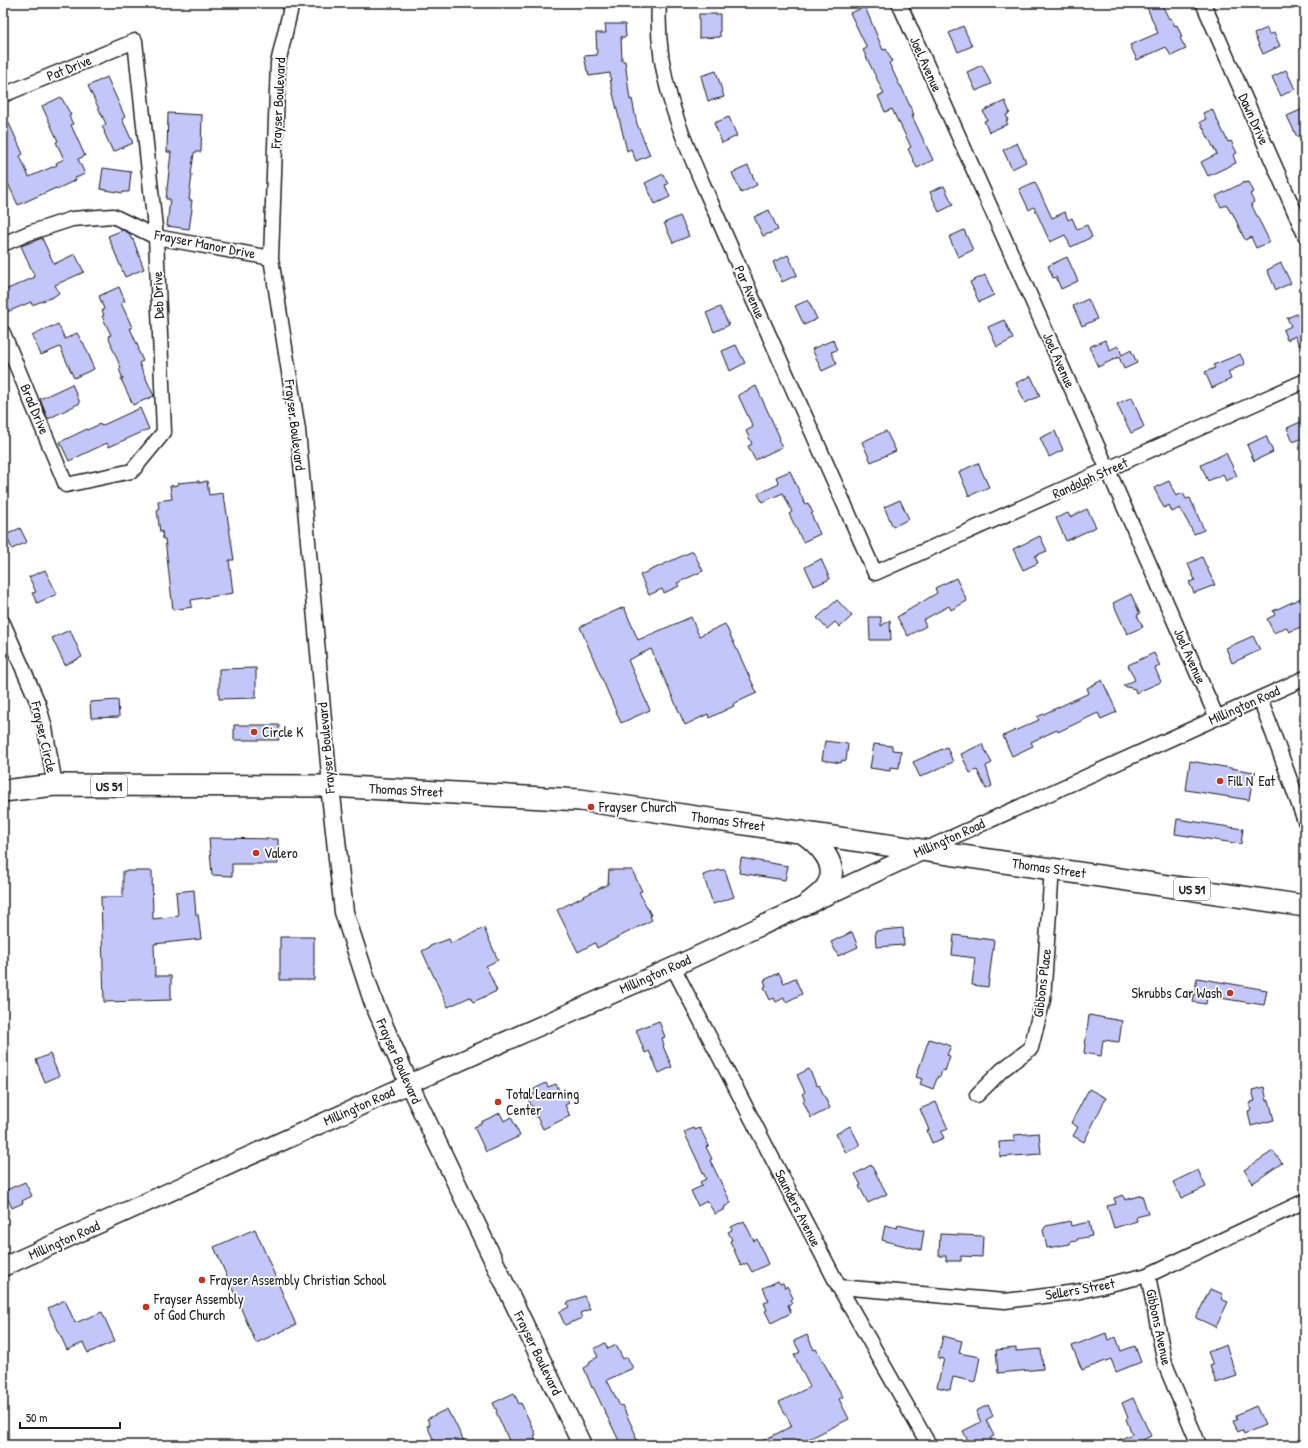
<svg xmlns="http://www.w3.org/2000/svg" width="1308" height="1448" font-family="'Patrick Hand',sans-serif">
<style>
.building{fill:#c3c6f8;stroke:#1c1c1c}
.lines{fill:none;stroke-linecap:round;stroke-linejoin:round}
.minor-casing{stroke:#1c1c1c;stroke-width:17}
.major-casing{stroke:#1c1c1c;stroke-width:21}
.highway-casing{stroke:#1c1c1c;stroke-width:24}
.minor{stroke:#fff;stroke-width:14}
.major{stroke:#fff;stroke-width:18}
.highway{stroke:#fff;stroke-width:21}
.poi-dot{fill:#c8321e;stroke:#fff;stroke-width:1.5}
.labels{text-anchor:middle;stroke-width:3.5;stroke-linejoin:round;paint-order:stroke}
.shield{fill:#fff;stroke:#606060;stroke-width:1}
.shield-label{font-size:13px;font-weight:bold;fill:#1c1c1c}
.street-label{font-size:14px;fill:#1c1c1c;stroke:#fff}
.poi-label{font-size:14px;fill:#1c1c1c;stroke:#fff;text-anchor:start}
</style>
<rect width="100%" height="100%" fill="#fff"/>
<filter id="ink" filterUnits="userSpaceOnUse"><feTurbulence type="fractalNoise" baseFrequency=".025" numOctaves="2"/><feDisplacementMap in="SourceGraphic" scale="8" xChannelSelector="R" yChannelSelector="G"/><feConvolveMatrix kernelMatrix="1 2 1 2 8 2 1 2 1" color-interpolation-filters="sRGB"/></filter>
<g filter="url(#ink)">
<path class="building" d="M1145,3H1161L1169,19L1171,18L1175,26L1177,25L1182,37L1180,38L1186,49L1171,56L1166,47L1137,60L1130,45L1158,33Z
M865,7L883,50L886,49L892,61L889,63L900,86H901L914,115L912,116L933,160L917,168L908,149L911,147L899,122H898L892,109L885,112L878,96L884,94L863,50L867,48L850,13Z
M699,14H720V37L699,38Z
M605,24H625L626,37H621L622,61H625L630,100L632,99L637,124L650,155L636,161L631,149L627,151L611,85L610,73L589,76L588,71H587L584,56L597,55L596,33H606Z
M963,26L972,46L958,52L949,33Z
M1267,28L1269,35L1274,33L1280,46L1263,54L1254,34Z
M982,65L991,84L976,91L967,72Z
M1286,70L1295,89L1281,96L1272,77Z
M716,71L724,97L708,101L701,76Z
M107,77L125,117L122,119L133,143L113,152L104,132H105L102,126L106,124L88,86Z
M61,97L71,115L69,116L73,124L71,125L85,156L78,159L85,174L75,178L76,180L57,189L56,188L18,205L3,173V110L23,154L20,156L29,177L57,165L56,163L64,159L56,142L58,141L42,106Z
M1005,101L1010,113L1006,115L1008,120L1006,121L1008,124L989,132L984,121L987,120L983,111Z
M1305,108V133L1297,137L1287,116Z
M1212,109L1228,142L1231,141L1237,153L1233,155L1236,163L1208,176L1201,162L1217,154L1200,122L1206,119L1203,113Z
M168,113L202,115L201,152H195L194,153L191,174H192L189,200H192L191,208L192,209L189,229L167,226L170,199H166L171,152H167Z
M729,117L737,136L722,143L714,123Z
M1017,143L1026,162L1012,169L1003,150Z
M748,166L757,185L741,193L732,173Z
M103,168L131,172L129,192H123V193L100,189Z
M663,174L668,184L665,185L670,197L655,204L645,183Z
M1035,182L1052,218L1065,212L1068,220L1072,218L1077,229L1087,225L1092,237L1071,247L1065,235L1050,242L1034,207L1029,210L1019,189Z
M1245,182V183L1249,182L1254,192L1250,194L1254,202L1251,204L1270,242L1256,248L1251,237L1245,240L1232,212L1231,213L1227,205L1221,207L1216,196Z
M944,186L953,205L939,212L930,192Z
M769,210L778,230L763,236L754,217Z
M680,216L689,236L673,243L664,223Z
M123,230L129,233L132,240L133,239L144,269L125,277L108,236Z
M964,230L973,250L958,257L949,237Z
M42,238L54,264L75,254L84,272L55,285L59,293L53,297L32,305L31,302L7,312L3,304V291L35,277L21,246Z
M788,255L797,275L782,282L773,262Z
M1067,257L1078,281L1061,289L1056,277L1053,278L1048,266Z
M1281,263L1291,283L1276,290L1267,270Z
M985,275L994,295L979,302L970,282Z
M119,287L125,301L121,303L132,327L130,328L139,349L138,350L143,361L139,363L154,396L133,405L121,379H123L119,369L121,368L111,345H112L108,336L111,335L102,316L104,315L102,310L104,309L99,296Z
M1088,299L1097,319L1082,326L1073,306Z
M808,300L817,319L804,325L795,306Z
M720,307L729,325L714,332L706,313Z
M1301,312L1305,320V357L1295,336L1287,340L1283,330L1291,326L1287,318Z
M1004,320L1013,339L997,347L988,327Z
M58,324L65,339L77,333L82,342H83L91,360H90L94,369L74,378L60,347L41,355L32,336L52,326V327Z
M833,340L837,350L831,352L837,364L822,371L812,349Z
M1105,340L1110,350L1118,346L1122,355L1131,350L1137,363L1124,369L1119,357L1098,367L1089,347Z
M736,345L745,363L730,371L722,351Z
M1240,354L1245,364L1228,372L1231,379L1212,388L1205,372L1215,368L1213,365Z
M1031,376L1040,396L1025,403L1016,383Z
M72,384L80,403L48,419L40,399Z
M756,386L780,438L778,439L782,447L755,460L748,446L752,444L746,431L753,427L738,395Z
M1132,397L1144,427L1131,433L1122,415L1117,404Z
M140,408L149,429L109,447L107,443L69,461L60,442L87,429V430L100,424L101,426Z
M1305,420V437L1293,442L1287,428Z
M886,431L896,451L871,462L862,442Z
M1055,431L1063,450L1049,457L1040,438Z
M1266,436L1273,452L1254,461L1247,445Z
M1226,453L1237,476L1226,481L1223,474L1208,481L1201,465Z
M978,463L989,487L969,496L959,472Z
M790,471L805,504L808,503L813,513L811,514L820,534L803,542L789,514L792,512L783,493L762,502L758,494L779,484L776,477Z
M199,481V483L207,481L209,495L223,493L224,501H225L234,560H229L233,593L191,600L192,607L173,610L165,539H163L162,531L160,532L157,510L159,509L158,501L172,499L170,486L178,485V483Z
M1169,481L1176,496L1183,493L1186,499L1190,498L1204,530L1194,534L1180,508L1172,512L1169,505L1164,508L1154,488Z
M900,500L909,519L893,527L884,507Z
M1087,509L1096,527L1066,541L1056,518L1068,513L1070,517Z
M20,528L27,542L12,549L6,535Z
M1040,536L1047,551L1035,556L1038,563L1023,570L1013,549Z
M693,551L703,571L677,583L679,586L664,593L662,589L649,595L640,575Z
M1202,557L1215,585L1194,593L1189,582L1195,580L1188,564Z
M821,559L830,579L814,586L805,567Z
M45,570L57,594L37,603L32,593L36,592L29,577Z
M956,578L967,601L951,610L949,606L923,620L926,626L908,636L897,617L937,593L935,588Z
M1131,594L1140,614L1137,615L1143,627L1127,634L1113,603Z
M1301,598L1305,608V625L1289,632L1286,627L1274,633L1267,619L1275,615L1273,611Z
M837,600L852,616L840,627L835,622L827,629L817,618Z
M624,607L638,640L691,617L699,636L725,624L757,693L733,704L734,706L709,718L708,714L685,725L651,649L628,660L650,710L621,723L580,627Z
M869,617H881V626L890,620L891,640H870Z
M70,630L82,657L65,665L52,638Z
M1253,636L1260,650L1232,663L1226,648Z
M1154,653L1160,666L1155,668L1161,682L1136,693L1135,689L1123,686L1135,680L1128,665Z
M256,668V698L219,699V669Z
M1102,680L1117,712L1101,719L1098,713L1058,732L1057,730L1031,742L1033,746L1012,756L1003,736L1039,720L1037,717L1089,693L1087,688Z
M118,700L119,717L91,718L90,702Z
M234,725H279V740H234Z
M825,741L848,744L846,761L842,760L841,763L822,760Z
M874,744L892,746V750L901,751L899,768L890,767V771L870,768Z
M982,744L992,763L986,766L992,786L986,789L977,770L970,773L961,754Z
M947,747L953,762L920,777L913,762Z
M1190,761L1254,772L1249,800L1186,790Z
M1177,819L1243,829L1241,844L1175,834Z
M209,838L278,839V864H232V876L212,875Z
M741,858L788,866L785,880L739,873Z
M609,870H632L642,891L639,892L651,915L650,916L652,920L597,948L595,943L578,952L557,910L608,884Z
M720,870H725L734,897L713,904L703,875Z
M123,871H152L153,919L178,916L176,892L194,890L196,915L198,914L201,939L154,944L155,976H171V1000L104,1002L101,897H123Z
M484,928L498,960L486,966L497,991L473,1002L470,997L448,1007L422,951L430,947V946L449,939L451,943Z
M903,928L904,945L876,947L875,931Z
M852,932L858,947L838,956L831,942Z
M954,935L994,940L988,987L972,985L975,958L952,955Z
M280,937H314V980H280Z
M779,973L784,983L795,978L802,994L786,1002L784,998L776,1002L774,998L770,1000L764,987L766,986L764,980Z
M1197,978L1267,990L1264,1005L1207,996L1206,1004L1193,1002Z
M1089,1015L1122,1021L1119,1042L1103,1040L1101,1056L1084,1053Z
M659,1021L665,1037L662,1038L664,1045L663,1046L672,1067L659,1073L649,1051L645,1053L636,1030Z
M929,1039L951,1046L947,1055L950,1056L945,1071L942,1070L940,1077L938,1076L933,1089L920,1084L922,1079L916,1077Z
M50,1054L59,1076L45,1082L36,1060Z
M809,1069L817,1086L819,1085L830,1108L811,1118L803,1101L805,1100L802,1094L805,1092L797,1075Z
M546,1083L548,1087L556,1084L561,1094L564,1092L569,1103L565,1105L570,1116L543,1129L527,1097L536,1093L534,1089Z
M1264,1087L1267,1101L1269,1100L1274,1120L1251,1126L1248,1111L1251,1110L1249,1104H1251V1102L1255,1101L1252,1090Z
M1089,1089L1106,1098L1084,1142L1073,1136L1078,1127L1071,1123Z
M936,1102L948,1129L941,1132L944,1138L932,1143L927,1131L929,1130L920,1109Z
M500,1113L504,1121L511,1117L520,1136L486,1152L474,1127L482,1123L481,1122Z
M850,1126L860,1145L846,1153L836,1134Z
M694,1128L695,1130L700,1128L709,1146L706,1147L712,1159L710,1160L731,1203L724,1207L725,1209L715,1214L707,1201L698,1206L691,1191L702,1186L700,1182L706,1179L684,1132Z
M1039,1133L1041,1154L1000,1157L999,1142L1015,1141L1014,1135Z
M1273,1151L1282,1163L1253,1183L1244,1170Z
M871,1165L887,1194L868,1203L859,1186L861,1185L855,1174Z
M1198,1170L1206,1187L1181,1198L1173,1182Z
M25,1182L32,1196L22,1201L23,1203L12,1208L4,1191Z
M1123,1195L1125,1200L1142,1195L1148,1214L1136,1217L1137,1221L1114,1228L1107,1206L1116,1204L1114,1198Z
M744,1221L754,1241L757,1239L768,1264L752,1272L747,1263L741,1266L730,1241L732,1240L728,1232L732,1230L731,1227Z
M1070,1221L1071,1226L1089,1222L1092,1236L1077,1239V1241L1070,1242V1244L1047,1248L1043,1230L1046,1226Z
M885,1225L897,1228L898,1225L924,1231L921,1250L882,1240Z
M255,1229L296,1325L256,1343L214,1247Z
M940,1234L983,1236L982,1257L961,1256V1261H946V1256H939Z
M778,1281L780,1284L783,1283L785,1288L787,1286L793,1298L791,1300L792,1303L788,1305L791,1313L771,1323L765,1311L767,1310L764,1303L769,1301L763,1288Z
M1210,1289L1223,1294L1221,1299L1228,1302L1216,1327L1196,1318Z
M584,1296L590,1309L580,1313L582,1318L565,1325L559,1312L569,1307L567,1303Z
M65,1300L75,1323L102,1312L115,1341L88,1353L83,1343L67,1350L48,1308Z
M1106,1333L1108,1340L1116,1337L1121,1351L1135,1346L1141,1362L1116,1372L1111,1359L1082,1370L1072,1346Z
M807,1335L814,1350L816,1349L843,1397L839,1399L849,1419L801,1443L799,1439L789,1445H754L792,1426L779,1402L810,1387L794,1355L800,1352L794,1341Z
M943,1336L962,1341L959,1353L980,1357L975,1382L953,1377L950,1390L937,1387L944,1359L938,1358Z
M605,1343L608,1349L616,1345L623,1359L627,1357L633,1368L607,1380L620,1406L622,1405L636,1435L635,1436L638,1442L631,1445H621L593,1387L592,1388L584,1368L589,1365L590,1361L598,1357L594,1349Z
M1226,1345L1237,1376L1216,1383L1210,1366L1213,1365L1208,1352Z
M1016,1348V1351L1041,1349L1043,1369L998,1373L996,1350Z
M514,1393L519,1404L521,1403L536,1435L534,1436L538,1445H511L496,1412L497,1411L493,1403Z
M1133,1398L1151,1436L1132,1445H1108L1132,1434L1126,1419L1128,1418L1122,1403Z
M988,1405L993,1416L986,1420L994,1436L990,1438L994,1445H970L963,1431L981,1422L976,1411Z
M1256,1406L1265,1425L1244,1434L1242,1430L1238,1432L1233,1421L1237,1419L1236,1415Z
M447,1409L451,1417H452L466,1445H436L427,1426L430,1425L427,1419Z"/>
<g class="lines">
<defs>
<path id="minor" d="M292,3L278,63L271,258L298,430L330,786
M659,3C655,72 678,128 705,189C721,225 737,261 752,297C793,389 834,481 875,573L1305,381
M899,3L1108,470L1217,718
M1203,3L1305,235
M3,95L135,41L156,237L164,432L132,471L66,485L3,333
M3,244L29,233L72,219L113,216L156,237L271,258
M3,623L38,703L45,728L55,785
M1260,698L1305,821
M924,850L1305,678
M673,967L839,1287L929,1445
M977,1095L1002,1070L1031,1048L1043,1000L1052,868
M1148,1275L1165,1364L1199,1445
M839,1287L1005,1301L1076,1292L1148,1275L1305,1201"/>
<path id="major" d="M330,786L344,912L373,1001L409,1084L582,1445
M3,1267L409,1084L673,967L924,850"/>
<path id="highway" d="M3,791L55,785L330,786L580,800L1305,906
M802,832C818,843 841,865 827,886C823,893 815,898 809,903"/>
</defs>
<use href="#minor" class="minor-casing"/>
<use href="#major" class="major-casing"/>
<use href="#highway" class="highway-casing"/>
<use href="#minor" class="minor"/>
<use href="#major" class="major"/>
<use href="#highway" class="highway"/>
</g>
</g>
<g class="poi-dot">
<circle cx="254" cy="732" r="4"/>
<circle cx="1220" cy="781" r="4"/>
<circle cx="591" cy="807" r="4"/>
<circle cx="256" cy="853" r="4"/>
<circle cx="1230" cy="993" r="4"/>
<circle cx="498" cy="1102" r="4"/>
<circle cx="202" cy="1280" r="4"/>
<circle cx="146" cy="1307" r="4"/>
</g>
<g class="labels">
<g class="shield">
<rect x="91" y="775" width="36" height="22" rx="3"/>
<rect x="1174" y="878" width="36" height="22" rx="3"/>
</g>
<g class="shield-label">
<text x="109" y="791">US 51</text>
<text x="1192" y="894">US 51</text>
</g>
<g class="street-label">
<text transform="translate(926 64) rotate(66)" y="5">Joel Avenue</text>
<text transform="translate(69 68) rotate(-22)" y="5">Pat Drive</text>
<text transform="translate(278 103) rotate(-87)" y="5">Frayser Boulevard</text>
<text transform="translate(1254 119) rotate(66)" y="5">Dawn Drive</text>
<text transform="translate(205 244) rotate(11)" y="5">Frayser Manor Drive</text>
<text transform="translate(750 292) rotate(66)" y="5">Par Avenue</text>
<text transform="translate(158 295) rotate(-92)" y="5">Deb Drive</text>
<text transform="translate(1059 360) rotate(66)" y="5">Joel Avenue</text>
<text transform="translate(35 409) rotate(67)" y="5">Brad Drive</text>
<text transform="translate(295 425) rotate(83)" y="5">Frayser Boulevard</text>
<text transform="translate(1090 478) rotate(-24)" y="5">Randolph Street</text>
<text transform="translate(1190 656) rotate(66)" y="5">Joel Avenue</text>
<text transform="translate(1244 705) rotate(-24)" y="5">Millington Road</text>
<text transform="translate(44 737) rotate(77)" y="5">Frayser Circle</text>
<text transform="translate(326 748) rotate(-95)" y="5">Frayser Boulevard</text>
<text transform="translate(406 790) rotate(3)" y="5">Thomas Street</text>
<text transform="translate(728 821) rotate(8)" y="5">Thomas Street</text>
<text transform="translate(949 838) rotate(-24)" y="5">Millington Road</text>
<text transform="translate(1049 868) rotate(8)" y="5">Thomas Street</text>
<text transform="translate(655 974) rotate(-24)" y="5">Millington Road</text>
<text transform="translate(1042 983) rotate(-83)" y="5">Gibbons Place</text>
<text transform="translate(399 1061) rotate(66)" y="5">Frayser Boulevard</text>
<text transform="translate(359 1106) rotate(-24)" y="5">Millington Road</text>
<text transform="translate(798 1208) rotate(63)" y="5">Saunders Avenue</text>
<text transform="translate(64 1240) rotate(-24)" y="5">Millington Road</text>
<text transform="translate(1080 1289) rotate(-10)" y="5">Sellers Street</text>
<text transform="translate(1159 1327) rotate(78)" y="5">Gibbons Avenue</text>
<text transform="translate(538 1353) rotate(64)" y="5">Frayser Boulevard</text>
</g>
<g class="poi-label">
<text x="262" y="737">Circle K</text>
<text x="1228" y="786">Fill N' Eat</text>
<text x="599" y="812">Frayser Church</text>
<text x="264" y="858">Valero</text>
<text x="1222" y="998" text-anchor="end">Skrubbs Car Wash</text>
<text x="506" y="1099">Total Learning<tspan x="506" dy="16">Center</tspan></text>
<text x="210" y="1285">Frayser Assembly Christian School</text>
<text x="154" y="1304">Frayser Assembly<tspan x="154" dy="16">of God Church</tspan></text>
</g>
</g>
<rect width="1308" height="1448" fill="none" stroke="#fff" stroke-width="16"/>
<rect x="8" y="8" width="1292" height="1432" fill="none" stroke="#1c1c1c" stroke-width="1.5" filter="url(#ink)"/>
<path d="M20 1422v6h100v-6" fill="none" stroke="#1c1c1c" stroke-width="2"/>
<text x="26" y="1422" font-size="12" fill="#1c1c1c" stroke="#ffffff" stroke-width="3" paint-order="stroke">50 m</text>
</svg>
